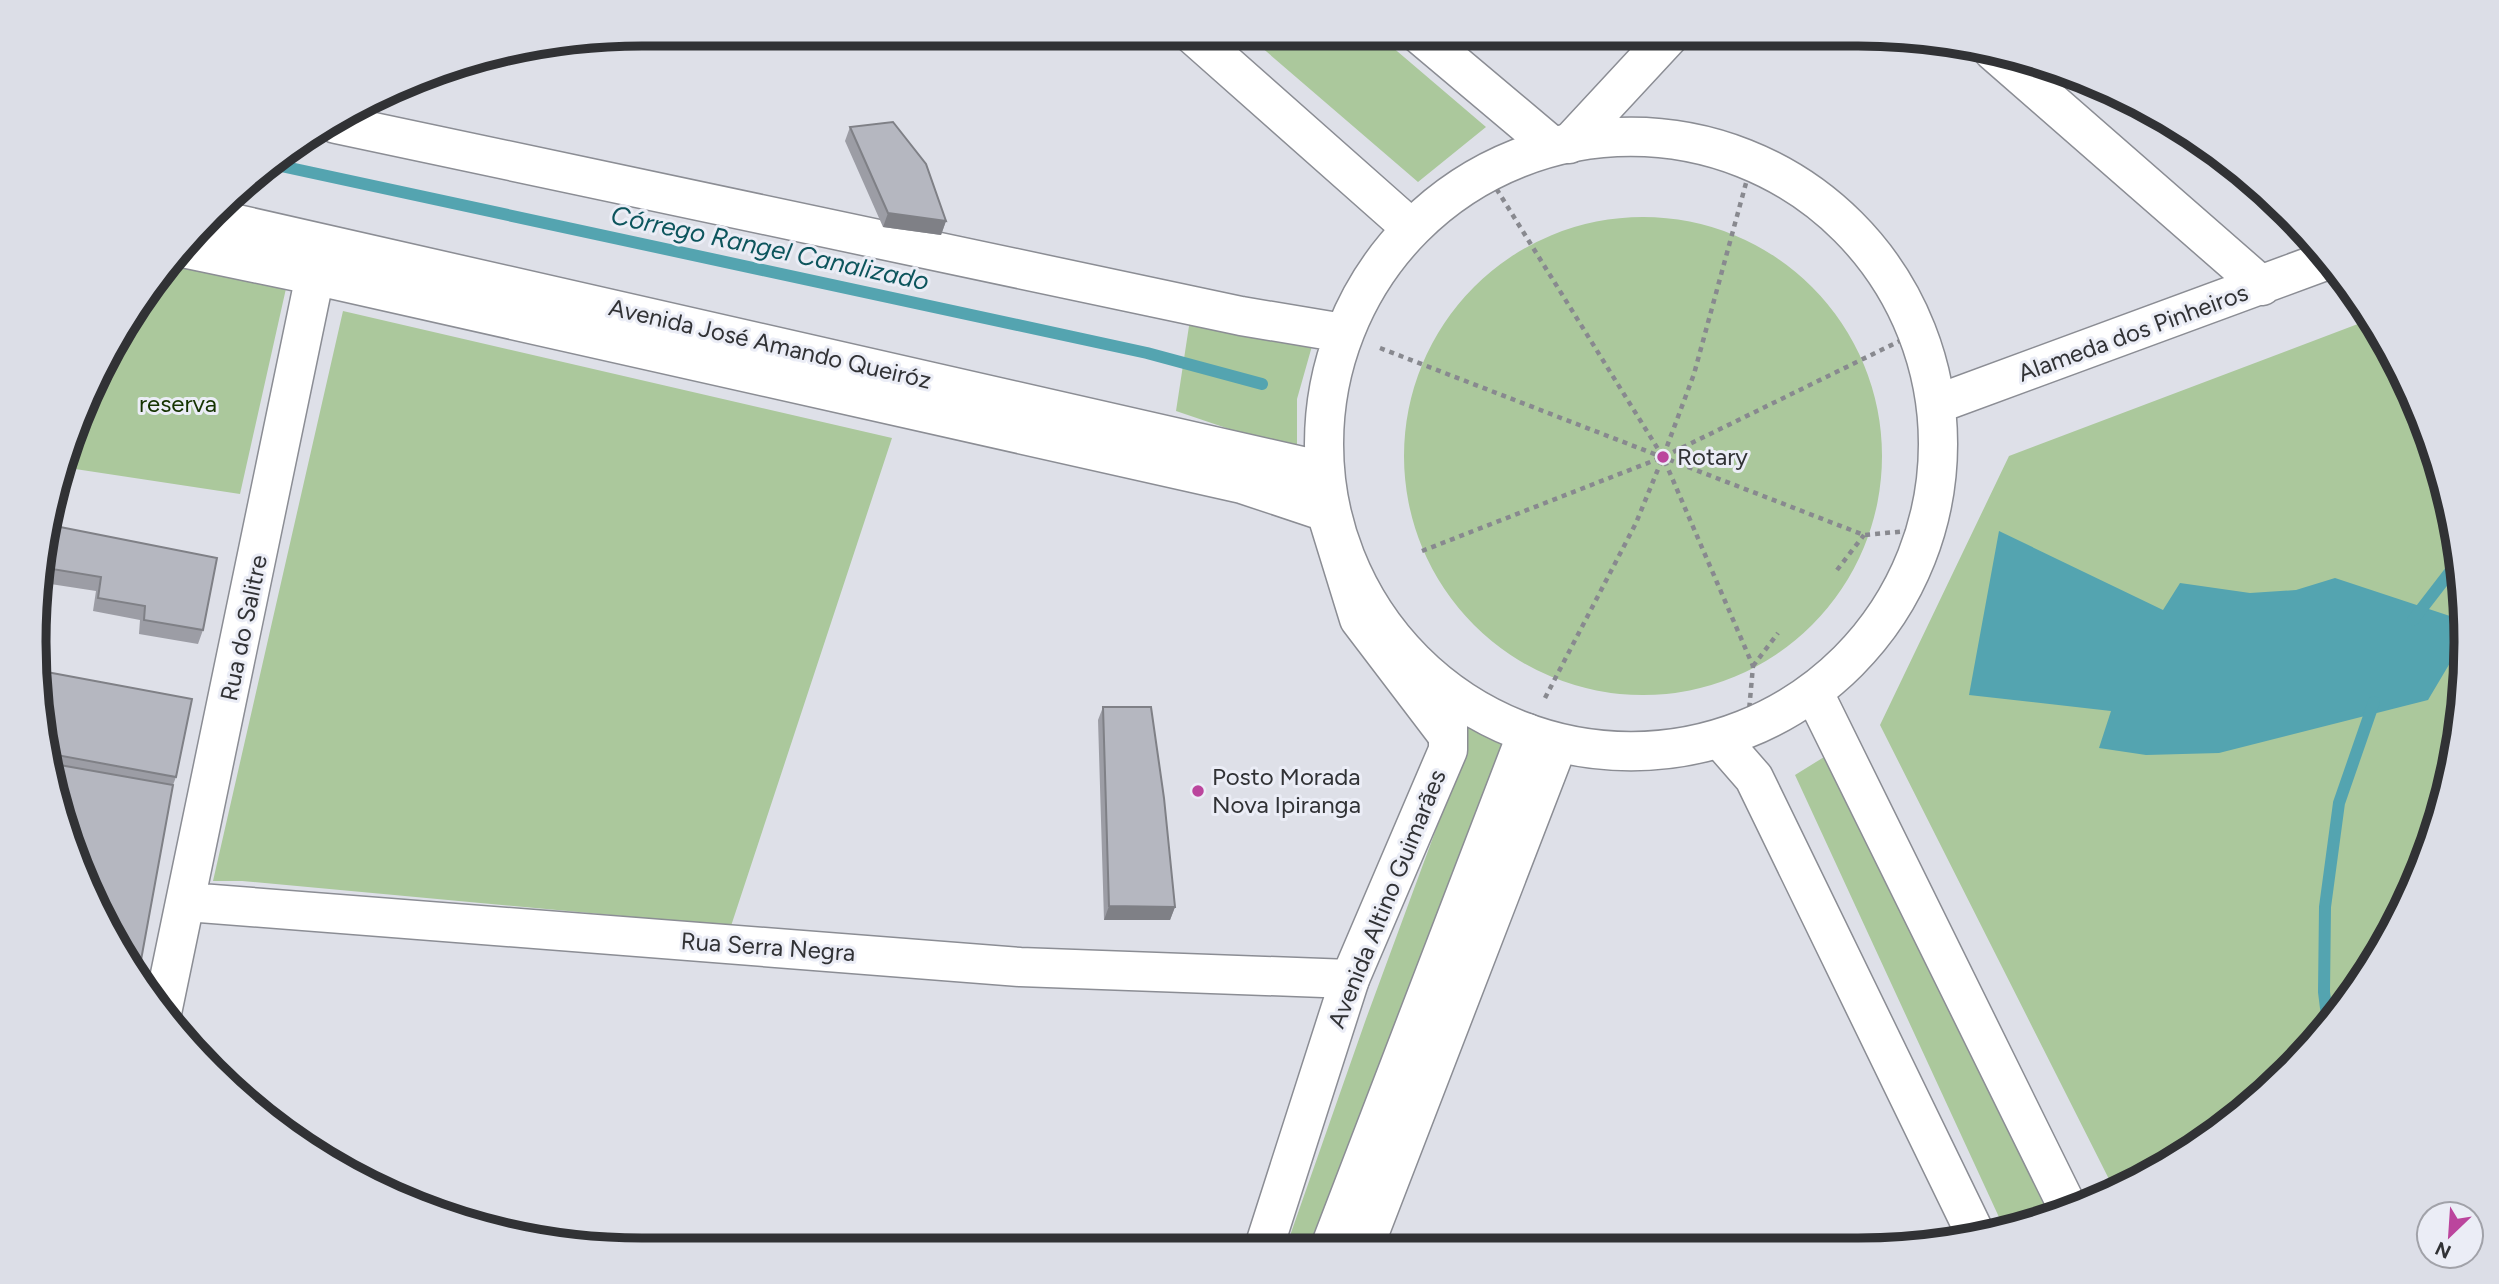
<svg xmlns="http://www.w3.org/2000/svg" width="2499" height="1284" font-family="Figtree,sans-serif">
<style>
.green{fill:#abc89c}
.water{fill:#54a4b0}
.lines{fill:none;stroke-linecap:round;stroke-linejoin:round}
.stream{stroke:#54a4b0;stroke-width:12}
.minor-casing{stroke:#8b8d94;stroke-width:41}
.major-casing{stroke:#8b8d94;stroke-width:41}
.path{stroke:#88898f;stroke-width:4.5;stroke-dasharray:5 5;stroke-linecap:butt}
.minor{stroke:#fff;stroke-width:38}
.major{stroke:#fff;stroke-width:38}
.wall{fill:#9c9da5}
.shaded-wall{fill:#7f8086}
.building{fill:#b5b7c0;stroke:#7f8086;stroke-width:2}
.poi-dot{fill:#bb459d;stroke:#ebedf6;stroke-width:2.5}
.labels{text-anchor:middle;stroke-width:6;stroke-linejoin:round;paint-order:stroke}
.street-label{font-size:24px;fill:#313235;stroke:#ebedf6}
.park-label{font-size:24px;fill:#153300;stroke:#ebedf6}
.poi-label{font-size:24px;fill:#313235;stroke:#ebedf6;text-anchor:start}
.water-label{font-size:26px;font-style:italic;fill:#0d555d;stroke:#ebedf6}
.rim{fill:none;stroke:#313235;stroke-width:9}
</style>
<rect width="100%" height="100%" fill="#dee0e8"/>
<path class="green" d="M1246,34H1377L1486,127L1418,182Z
M1404 456a239 239 0 1 1 478 0a239 239 0 1 1-478 0Z
M175,262L287,284L240,494L62,467L136,304Z
M343,311L892,438L731,926L242,881H213Z
M1191,313L1314,339L1297,399V452L1176,411Z
M2371,319L2384,338L2434,447L2461,563L2464,682L2445,800L2403,912L2314,1044L2196,1148L2115,1191L1880,725L2009,456Z
M1470,719L1497,725L1532,738L1351,1247H1286L1366,1019L1435,832Z
M1837,749L2055,1214L2004,1228L1795,775Z"/>
<path class="water" d="M1999,531L2163,610L2180,583L2250,593L2296,590L2335,578L2462,620L2463,641L2428,700L2219,753L2146,755L2099,748L2111,711L1969,695Z"/>
<g class="lines">
<path class="stream" d="M267,163L1147,353L1262,384
M2413,620L2460,559
M2328,1024L2324,992L2325,907L2339,803L2374,702"/>
<defs>
<path id="minor" d="M1192,34L1411,228
M1419,34L1552,146
M1993,51L2262,286
M1569,144L1671,34
M187,249L317,276L1242,484L1326,512L1359,619L1445,732
M1937,404L2328,260
M1814,693L2069,1210
M1720,739L1754,778L1976,1235
M187,902L1020,967L1350,979
M162,1013L320,251
M1330,1247L1527,733"/>
<path id="major" d="M336,124L1241,316L1343,333
M1324 444a307 307 0 1 1 614 0a307 307 0 1 1-614 0Z
M215,219L1324,471
M1264,1247L1350,979L1448,750V717L1427,675
M1364,1247L1556,749"/>
</defs>
<use href="#minor" class="minor-casing"/>
<use href="#major" class="major-casing"/>
<path class="path" d="M1486,172L1663,457L1753,666L1749,711
M1380,348L1864,535L1929,529
M1422,551L1663,457L1918,332
M1837,570L1864,535
M1753,666L1778,633
M1545,698L1636,523L1663,457L1694,374L1752,161"/>
<use href="#minor" class="minor"/>
<use href="#major" class="major"/>
</g>
<path class="wall" d="M850,127L946,221L941,235L883,227L845,141Z
M50,525L203,630L198,644L139,634L140,620L93,611L96,591L44,583Z
M35,682L176,777L173,785L80,875Z
M1103,707L1175,907L1170,920H1104L1098,720Z"/>
<path class="shaded-wall" d="M888,213L946,221L941,235L883,227Z
M1109,906L1175,907L1170,920H1104Z"/>
<path class="building" d="M893,122L926,164L946,221L888,213L850,127Z
M50,525L217,558L203,630L144,620L145,606L98,598L101,577L46,568Z
M36,670L192,699L176,777L51,754L35,682Z
M1103,707H1151L1164,798L1175,907L1109,906Z
M54,764L173,785L137,982L80,875Z"/>
<g class="poi-dot">
<circle cx="1663" cy="457" r="7"/>
<circle cx="1198" cy="791" r="7"/>
</g>
<g class="labels">
<g class="street-label">
<text transform="translate(2133 333) rotate(-20)" y="8">Alameda dos Pinheiros</text>
<text transform="translate(770 344) rotate(13)" y="8">Avenida José Amando Queiróz</text>
<text transform="translate(244 628) rotate(-78)" y="8">Rua do Salitre</text>
<text transform="translate(1387 899) rotate(-68)" y="8">Avenida Altino Guimarães</text>
<text transform="translate(768 947) rotate(4)" y="8">Rua Serra Negra</text>
</g>
<g class="park-label">
<text x="178" y="412">reserva</text>
</g>
<g class="poi-label">
<text x="1677" y="465">Rotary</text>
<text x="1212" y="785">Posto Morada<tspan x="1212" dy="28">Nova Ipiranga</tspan></text>
</g>
<g class="water-label">
<text transform="translate(770 248) rotate(12)" y="9">Córrego Rangel Canalizado</text>
</g>
</g>
<path d="M0 0H2499V1284H0ZM642 46H1858A596 596 0 0 1 2454 642V642A596 596 0 0 1 1858 1238H642A596 596 0 0 1 46 642V642A596 596 0 0 1 642 46Z" fill="#dcdee7" fill-rule="evenodd"/>
<path class="rim" d="M642 46H1858A596 596 0 0 1 2454 642V642A596 596 0 0 1 1858 1238H642A596 596 0 0 1 46 642V642A596 596 0 0 1 642 46Z"/>
<g transform="translate(2450 1235) rotate(205)"><circle r="33" fill="#ebedf6" stroke="#a1a2a9" stroke-width="2"/>
<path d="M0-5L12 26L0 18L-12 26Z" fill="#bb459d"/>
<text y="-10" font-size="19" font-weight="bold" text-anchor="middle" fill="#313235">N</text>
</g>
</svg>
